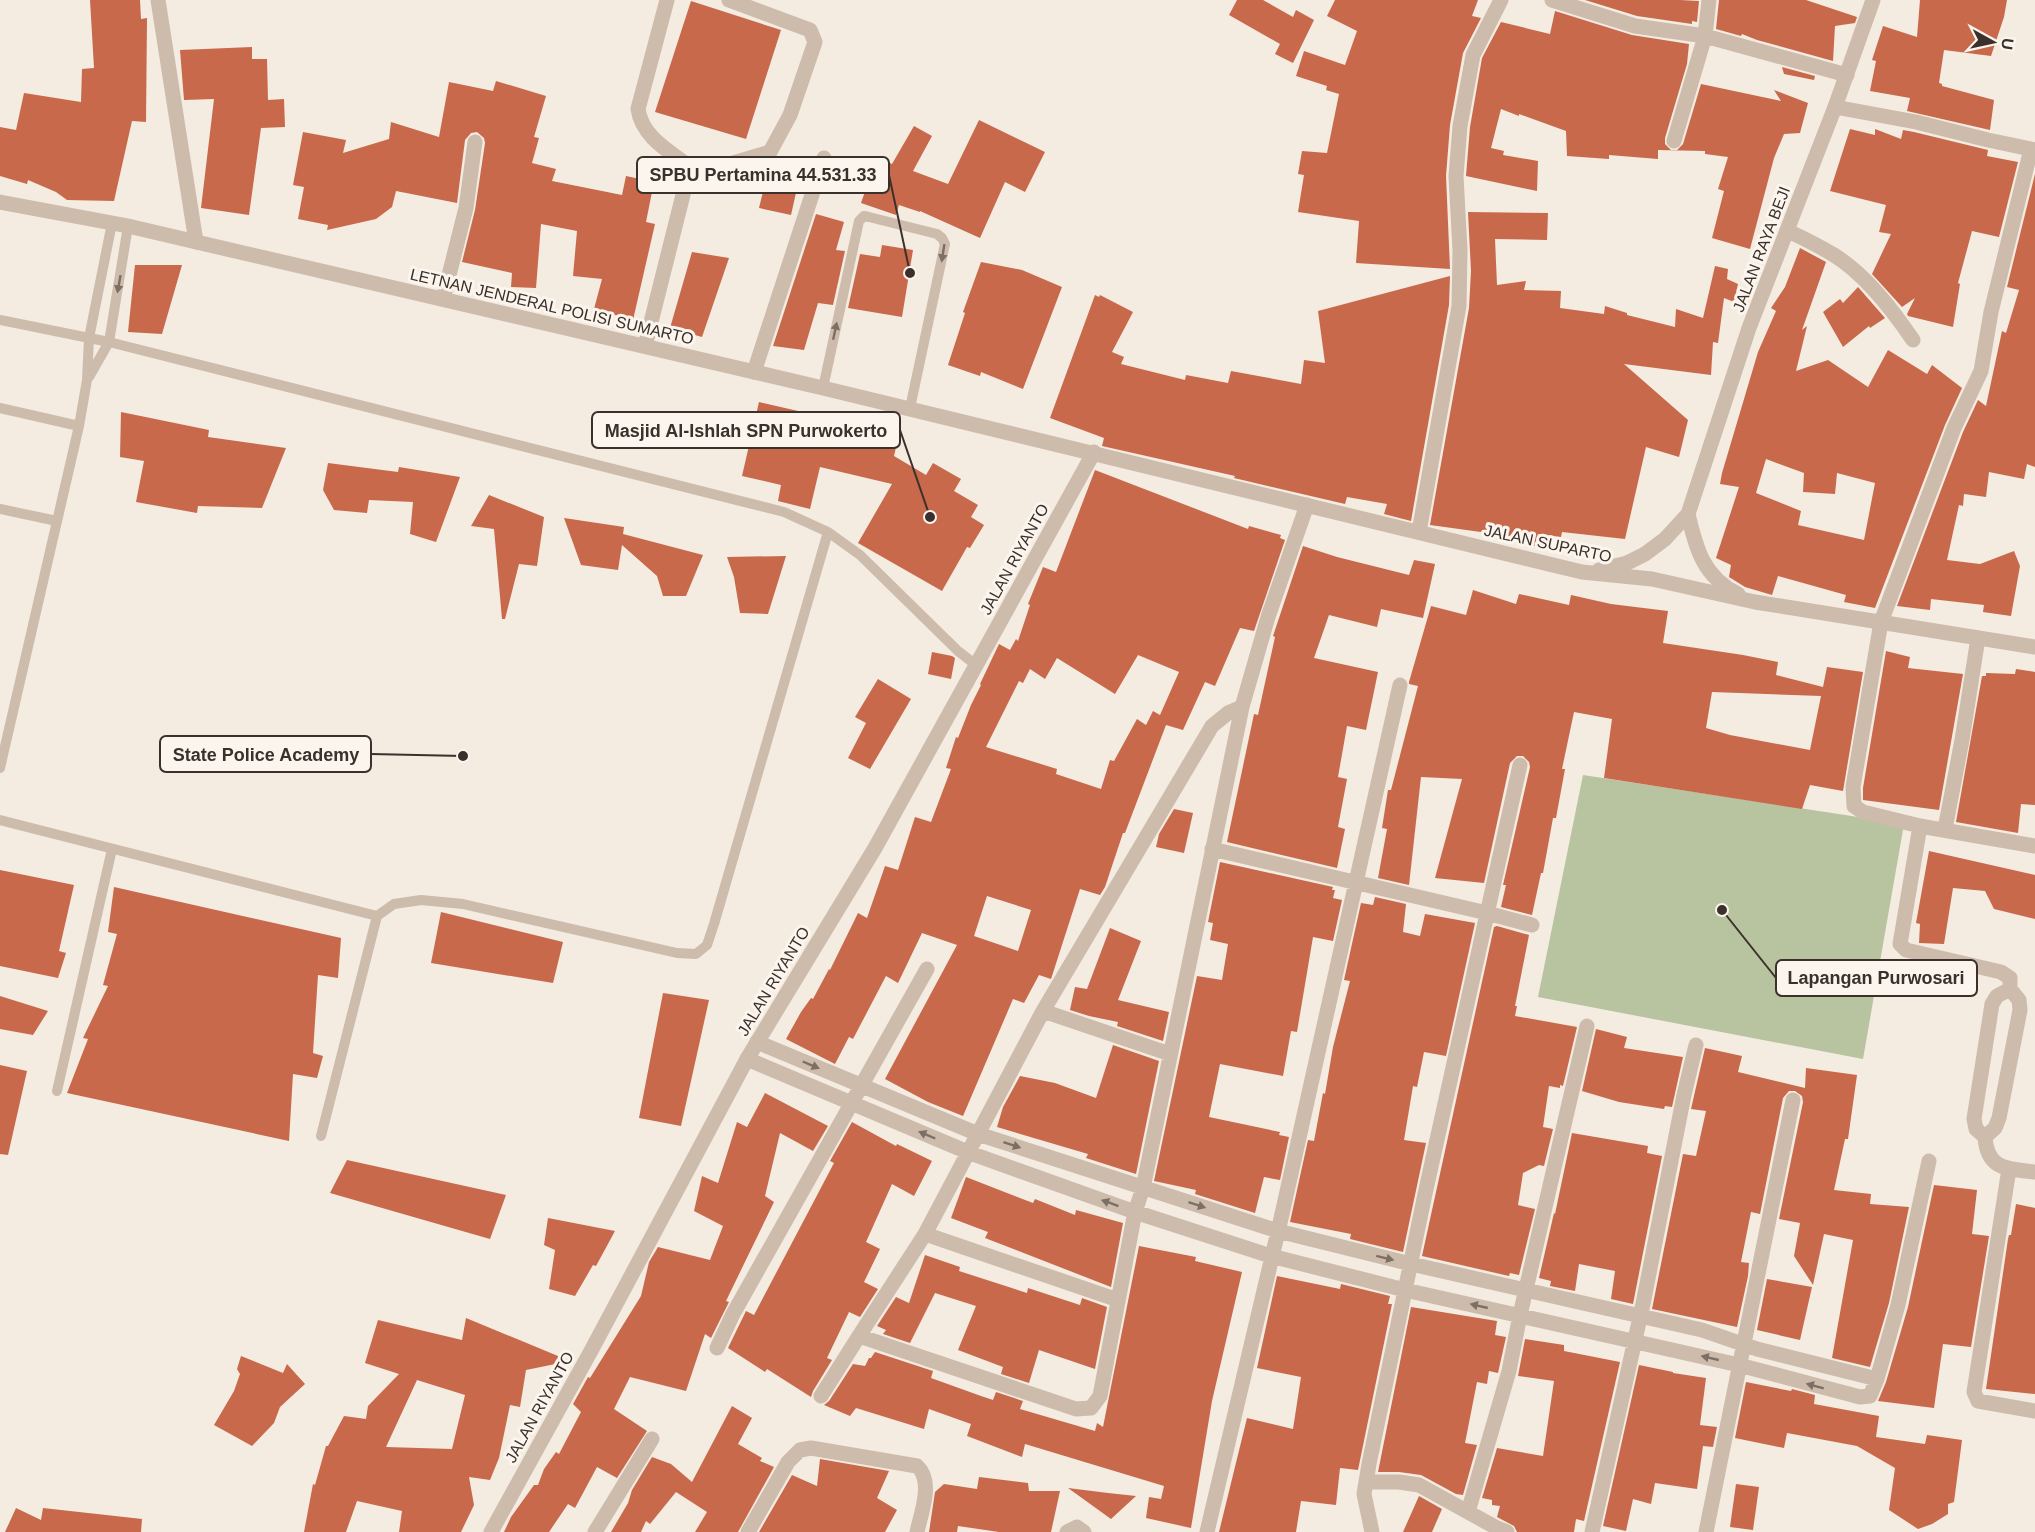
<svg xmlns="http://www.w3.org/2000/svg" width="2035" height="1532" font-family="Helvetica,sans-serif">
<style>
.green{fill:#b8c4a0}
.building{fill:#c8694b;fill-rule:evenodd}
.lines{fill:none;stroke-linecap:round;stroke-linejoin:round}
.service{stroke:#cdbbac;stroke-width:10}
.minor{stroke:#cdbbac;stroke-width:15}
.tertiary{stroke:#cdbbac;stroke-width:15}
.oneway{fill:#7d6f65}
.labels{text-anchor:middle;stroke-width:6;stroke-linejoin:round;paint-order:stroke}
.street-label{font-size:16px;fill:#3b302b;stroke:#fbf5ee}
.leader{fill:none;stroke:#3b302b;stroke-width:2}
.callout-dot{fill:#3b302b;stroke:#fbf5ee;stroke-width:2}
.callout{fill:#fbf5ee;stroke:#3b302b;stroke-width:2}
.callout-label{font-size:18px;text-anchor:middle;font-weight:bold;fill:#3b302b}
</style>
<rect width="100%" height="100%" fill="#f4ebe1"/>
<path class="green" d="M1583,775L1904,824L1863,1059L1538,997Z"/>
<path class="building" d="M90,0H140L141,19L147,18L146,122L132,121L114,201L67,200L56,192L28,180L27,184L0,176V127L16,130L24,93L81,102L82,69L94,68Z
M1237,0H1263L1293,17L1296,10L1314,20L1293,63L1275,54L1280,44L1229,15Z
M1335,0H1478L1472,16L1481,18L1463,53L1450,125L1446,176L1450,269L1356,263L1359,221L1298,212L1304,175L1298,174L1302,151L1327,153L1339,94L1326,90L1327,86L1296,76L1304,51L1345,65L1357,31L1327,16Z
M1585,0H1680L1699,1L1697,22L1692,21V24L1637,16Z
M1719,0H1806L1857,17L1855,23L1835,26L1833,61L1757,40L1742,34L1741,36L1716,29Z
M1920,0H2007L2004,17L1991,56L1944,50L1939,83L1942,84V86L1994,100L1990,130L1907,111L1910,98L1870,91L1876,61L1872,60L1883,26L1917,37Z
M691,1L781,30L746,139L655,112Z
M1555,11L1632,35L1689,44L1687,64L1665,138V144L1671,150H1677L1683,144L1701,84L1781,101L1774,90L1808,103L1800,133L1784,134L1774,158L1750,249L1712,238L1724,191L1718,189L1728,157L1705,154V151L1658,150V159L1609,155V159L1567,156L1566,131L1519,114V116L1501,109L1491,148L1504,151L1503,155L1538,161L1537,191L1466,176L1470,127L1482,58L1501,22L1550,34Z
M252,47V59H267L268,100L284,99L285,127L261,128L249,215L201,208L214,99L184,100L180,50Z
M1782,67L1815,76L1814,80L1784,74Z
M496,81L546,96L534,137L539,138L532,163L556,169L552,181L622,195L626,176L654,182L646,222L655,224L633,320L594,309L602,279L573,276L577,231L541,224L536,288L511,287L512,273L462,262L475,210L485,143L484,138L477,132L471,133L465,140L457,203L396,191L392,207L376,219L327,230L328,225L298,219L304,187L293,185L303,132L346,140L343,153L389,139L391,122L439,137L449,82L493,91Z
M979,120L1045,152L1025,192L1005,182L980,238L920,211V212L899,205L896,215L861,203L869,180L876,182L884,160L892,164L914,126L932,136L913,171L948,184Z
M1850,129L1875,135V129L1901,139L1903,130L1914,132L1988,150L1987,156L2018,162L1999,237L1972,231L1958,283L1960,284L1953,327L1908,316L1907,314L1915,298L1902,307L1872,274L1891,234L1879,232L1886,205L1830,191Z
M769,167L800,175L791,215L759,208Z
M2035,174V467L2027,464L2024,479L1989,472L1986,497L1964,494L1963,506L1959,505L1947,560L1980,564L2014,551L2020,566L2011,616L1983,612L1984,605L1931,599L1930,610L1897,606L1963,432L1978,400L1986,406L2002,331L2006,333L2019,290L2007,287Z
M1468,212L1548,213L1547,240L1495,239L1497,285L1526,281L1524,290L1561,291L1560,308L1604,314L1605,306L1627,313V315L1675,327L1676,309L1703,318L1715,266L1728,269L1727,279L1738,284L1734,302L1724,298L1718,343L1713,342L1711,375L1624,364L1688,420L1679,457L1646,447L1625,539L1562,532L1561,537L1538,534L1535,546L1510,536L1430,525L1469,308L1471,271Z
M816,214L844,222L836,250L845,251L833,305L818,303L804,350L773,346Z
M882,245L913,250L902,317L848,308L860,254L880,257Z
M1800,248L1826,262L1802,330L1807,326L1796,371L1828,360L1868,387L1888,350L1927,374L1932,365L1962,388L1945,425L1875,608L1844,602L1846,595L1778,576L1772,595L1745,587L1729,577L1731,565L1716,558L1739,487L1720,484L1722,473L1758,352L1776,311L1771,308L1785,287ZM1766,459L1804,473L1803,492L1835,494L1837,473L1875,483L1864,540L1798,525L1801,511L1756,493Z
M692,252L729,258L702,337L670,328Z
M981,262L1022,270L1062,287L1023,389L981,372L980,376L948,365L965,313L963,312Z
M135,265H182L162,334L128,332Z
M1450,276L1449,305L1411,521L1384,514L1387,504L1347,497L1345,504L1234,478L1235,476L1102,446L1104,438L1050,418L1095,295L1099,297L1100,295L1133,312L1112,352L1124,357L1121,364L1185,380L1186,375L1228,383L1231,371L1301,384L1304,360L1325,363L1318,311Z
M1858,287L1885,318L1870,328L1869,326L1843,347L1823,312L1840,299L1843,303Z
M759,402L899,434L894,456L926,475L933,463L961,479L954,491L978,505L971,517L984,525L970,548L967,547L942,591L858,543L892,484L820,467L810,509L778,501L781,485L742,476Z
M121,412L209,430L208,437L286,448L262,508L198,506L197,513L136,502L144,461L120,457Z
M328,463L398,472L399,467L460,477L436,542L410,534L413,502L369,500L367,513L334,510L323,490Z
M1095,470L1248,529L1249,526L1281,535L1280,538L1285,540L1254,631L1240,628L1215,686L1205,682L1183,730L1166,725L1125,833H1123L1105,887L1100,895L1080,889L1052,976L1051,979L1039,975L1024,1003L1013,999L963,1116L928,1102L885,1079L957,945L922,933L898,983L886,976L853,1039L849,1037L835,1064L786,1039L801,1012L811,998L813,999L829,969L830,970L858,913L867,918L885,866L898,870L915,817L931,822L951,769L946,768L956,737L958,738L971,705L981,685L980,684L999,644L1010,650L1016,639L1018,641L1030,605L1028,604L1043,567L1056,572ZM1138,655L1179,672L1160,715L1153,711L1146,725L1137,719L1114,761L1110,760L1101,789L1056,774L1057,769L986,747L1019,681L1023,683L1030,669L1045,679L1057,658L1115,694ZM987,896L1031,910L1018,951L974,936Z
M489,495L544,517L537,566L519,564L505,619H502L494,529L471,526Z
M564,518L624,527L623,534L703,555L686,596H663L657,576L622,545L618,570L581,565Z
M1303,546L1337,557L1409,575L1414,560L1435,564L1423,618L1381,609L1377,627L1329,615L1314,658L1378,672L1366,730L1347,726L1338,777L1347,779L1338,827L1345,829L1337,868L1227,842L1254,714L1258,715L1275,637L1273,636Z
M786,556L768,614L740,613L734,577L727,557Z
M1473,590L1516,604L1519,594L1569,605L1571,595L1611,604L1668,611L1663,643L1743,655L1778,662L1776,675L1823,687L1827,667L1863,672L1843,791L1810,785L1802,809L1604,778L1612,719L1574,712L1562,769H1565L1556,818H1553L1543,873H1541L1532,915L1501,907L1506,885H1503L1530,767L1529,762L1523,756H1517L1510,763L1484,883L1435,878L1462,779L1421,777L1409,885L1378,878L1387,829L1382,828L1388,790H1391L1418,686L1409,684V682L1431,606L1466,615ZM1712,692L1821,696L1810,750L1730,735L1706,728Z
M1886,651L1910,657L1908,668L1963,674L1939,810L1863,800V788Z
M932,652L952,656L955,658L951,679L928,674Z
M2016,669L2035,672V805L2021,804L2018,833L1956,822L1982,676H1986V673L2015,674Z
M878,679L911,699L870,769L848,758L866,723L855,717Z
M1174,809L1193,813L1184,853L1156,847L1159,834Z
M1929,851L2035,875V919L1994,909L1985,891L1953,888L1944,944L1919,943L1920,924L1916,923Z
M1220,862L1333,887L1332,890H1335L1333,898L1342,900L1333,941L1313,937L1297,1032L1291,1031L1283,1076L1220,1064L1209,1117L1280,1132L1279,1135L1289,1137L1280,1180L1264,1177L1255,1213L1195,1194L1196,1190L1154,1181L1197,976L1222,980L1228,944L1210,940L1213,923L1208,922Z
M0,870L74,885L59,951L66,953L58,978L0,966Z
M114,887L341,938L338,978L318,975L313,1053L323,1056L317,1078L293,1074L289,1141L67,1093L88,1039L83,1038L108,986L103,985L117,934L108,932Z
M1375,897L1406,904L1403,932L1420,936L1425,914L1475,923L1446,1056L1424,1052L1417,1087L1413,1086L1404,1140L1426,1143L1403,1252L1350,1239L1351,1234L1290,1222L1308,1140L1314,1141L1323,1093L1325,1094L1333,1047L1350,981L1344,980L1361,903L1373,905Z
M441,912L563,942L553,983L431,963Z
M1497,926L1529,935L1515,1006H1517L1515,1016L1577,1027L1563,1086L1560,1085V1088L1549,1086L1543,1127L1553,1129L1544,1166L1539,1165L1523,1173L1518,1205L1535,1209L1519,1275L1510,1273L1509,1276L1422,1256L1494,927Z
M1110,928L1141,941L1118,1000L1169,1012L1163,1041L1117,1026L1118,1022L1089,1016L1070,1010L1075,987L1087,989Z
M663,993L709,1000L681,1126L639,1118Z
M0,996L48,1011L33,1035L0,1029Z
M1596,1029L1627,1037L1624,1048L1683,1057L1672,1107L1665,1106L1664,1109L1619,1102L1582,1091Z
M1113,1045L1159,1061L1136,1174L1086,1158L1088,1154L997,1127L1003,1107L1020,1076L1055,1083L1096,1098Z
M1705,1048L1742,1056L1738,1072L1805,1088L1806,1068L1857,1075L1848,1139H1845L1834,1190L1871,1194L1870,1204L1909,1207L1889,1303L1870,1367L1832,1358L1853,1240L1824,1234L1813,1285L1794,1256L1800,1223L1779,1219L1803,1102L1802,1096L1795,1091H1789L1783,1098L1760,1214L1751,1212L1741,1262L1749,1263L1748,1276L1737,1327L1652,1309L1683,1154L1696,1156L1706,1111L1691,1109Z
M0,1065L27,1071L8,1155L0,1154Z
M765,1093L828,1126L813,1151L780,1133L765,1196L774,1202L726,1301L729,1302L711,1338L705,1334L686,1391L630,1377L614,1409L647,1431L617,1478L597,1467L575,1508L568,1504L549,1532H504L511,1517L534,1485H538L544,1469L556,1452L559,1454L581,1412L573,1404L588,1377L590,1378L641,1296L649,1262L658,1247L710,1260L723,1226L694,1211L702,1176L718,1183L737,1122L747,1127Z
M852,1122L896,1146L897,1144L932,1161L914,1196L892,1184L866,1242L880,1249L864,1282L878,1289L860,1317L849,1312L827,1358L832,1360L813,1391L811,1397L767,1369L765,1372L728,1348L746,1311L754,1315L834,1163L830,1161Z
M1572,1133L1648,1146L1647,1153L1662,1156L1633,1304L1611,1299L1615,1271L1579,1264L1575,1291L1550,1286L1551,1281L1539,1278L1554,1213L1555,1214Z
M347,1160L506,1195L490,1239L330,1193Z
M966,1177L1033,1203L1035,1199L1075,1215L1076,1210L1123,1223L1111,1287L985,1238L988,1232L951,1218Z
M1934,1185L1977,1190L1972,1234L1989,1236L1971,1347L1943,1344L1934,1408L1878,1401L1886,1382L1908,1307Z
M2016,1204L2035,1208V1394L1986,1389L2008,1239L2009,1235H2011Z
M548,1218L615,1231L596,1266L593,1265L575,1296L549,1289L555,1250L544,1245Z
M1139,1246L1196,1257L1195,1261L1242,1272L1212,1401L1191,1528L1146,1518L1149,1497L1161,1499L1164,1486L1025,1444L1022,1457L967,1436L971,1424L929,1409L924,1429L856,1408L850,1416L824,1405L829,1401L853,1364L865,1366L869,1358H871L875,1352L933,1371L931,1378L981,1396L993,1400L996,1392L1023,1401L1020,1409L1095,1431L1097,1423L1103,1427Z
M925,1255L960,1267L959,1271L1027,1293L1028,1288L1080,1305L1082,1298L1107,1307L1095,1369L1039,1350L1029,1383L1001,1374L1003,1367L958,1350L976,1306L935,1293L910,1343L883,1334L886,1330L877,1326L896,1297L909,1303Z
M1277,1276L1340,1289L1341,1284L1390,1296L1388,1304H1392L1358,1470L1340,1468L1336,1505L1301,1501L1296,1532H1219L1247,1418L1293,1429L1301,1377L1257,1368Z
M1767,1279L1812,1287L1800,1340L1757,1330Z
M1411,1307L1497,1321L1495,1335L1506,1337L1498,1373L1489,1371L1487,1384L1477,1382L1465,1443L1477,1445L1463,1495L1456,1494L1421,1475L1399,1472H1378Z
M466,1318L570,1361L526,1370L520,1407L510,1405L499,1458L490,1480L469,1477L474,1505L461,1532H399L402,1511L357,1501L346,1532H304L313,1484L315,1485L326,1446H328L344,1416L366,1419L368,1406L399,1374L365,1363L378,1320L462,1340ZM417,1380L465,1395L452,1449L386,1447Z
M1525,1339L1564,1345V1351L1620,1362L1584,1521L1576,1519L1574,1532H1517L1514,1526L1497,1517L1500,1506L1492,1505V1500L1482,1498L1497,1448L1543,1456L1554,1381L1518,1376Z
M241,1356L283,1373L287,1364L305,1384L280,1407L274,1423L252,1446L214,1425L234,1391L240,1374L237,1369Z
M1639,1365L1673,1372V1373L1706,1378L1700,1425L1717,1427L1713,1447L1703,1446L1697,1489L1655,1483L1651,1504L1633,1499L1626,1531L1603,1526Z
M1746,1382L1791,1391L1792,1389L1815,1395L1814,1404L1879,1416L1876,1437L1925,1444L1927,1435L1962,1440L1954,1502L1948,1504V1514L1932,1524L1918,1529L1889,1510L1895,1468L1857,1446L1787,1433L1784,1448L1735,1438Z
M732,1406L752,1418L738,1444L762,1458L760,1461L774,1467L738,1532H695L707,1512L676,1492L650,1524L646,1521L641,1532H611L628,1503L632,1490L652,1457L671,1464L692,1482Z
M820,1459L889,1471L877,1498L897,1510L885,1532H759L792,1475L817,1486Z
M979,1477L1028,1483L1029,1491H1060L1051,1532H999L958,1526L957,1532H929L935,1492L944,1484L977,1489Z
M1736,1484L1759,1487L1753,1530L1730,1527Z
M1068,1488L1108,1493L1136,1496L1111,1519Z
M1419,1496L1442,1509L1432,1532H1403Z
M16,1508L41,1520L43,1508L142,1519L141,1532H5Z"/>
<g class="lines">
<path class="service" d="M0,320L109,342L784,512L828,532L860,555L958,651L976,665
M89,377L109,342L128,226
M823,388L859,221L864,216L869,217L937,234L942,238L945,244L910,408
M0,408L79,426
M0,509L57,521
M0,768L79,426L87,380L89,338L112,223
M0,820L377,916L394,904L421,900L463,904L677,953L696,954L707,945L714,924L828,532
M57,1091L112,849
M321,1136L377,916"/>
<path class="minor" d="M158,0L196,242
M1552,0L1635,26L1705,36L1674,141
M1709,0L1705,36L1847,75
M1835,107L1916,122L1988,140L2035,150
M2031,149L1991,312L1981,371L1954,428L1881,622L1853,787L1854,806L1863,812L1920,826L2035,846
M690,167L723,166L770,152L790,115L815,42L810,30L729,0
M1788,231C1803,238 1819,246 1834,255C1866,275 1892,309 1913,340
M443,299L466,208L475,142
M645,346L690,167C669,151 642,137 638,109L667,0
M754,372L824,158
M1419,532L1459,306L1460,250L1456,176L1460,126L1473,55L1501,0
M1242,707L1228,713L1212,726L1043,1011L925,1234L859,1336L1076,1409L1091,1408L1100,1396L1135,1212L1143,1188L1242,707L1268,617L1307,505
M1920,826L1900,944L1906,950L2001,972L2010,978V989
M1945,829L1962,740L1978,638
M1212,849L1487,913L1532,925
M2010,989L2019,1000L2020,1010L1999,1118L1995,1128L1985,1137L1976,1129L1974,1119L1992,1004L1997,996Z
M1043,1011L1170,1054
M747,1059L970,1153L1135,1212L1271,1256L1405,1290L1739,1365L1860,1397L1870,1396L1877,1379L1757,1349L1702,1330L1411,1264L1278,1231L978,1134L757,1042
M1985,1137C1987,1170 2008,1169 2035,1172
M2009,1169L1974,1392L1978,1401L2035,1411
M925,1234L1118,1300
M717,1348L733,1314L927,969
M1877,1379L1898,1305L1929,1161
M821,1396L859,1336
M1366,1482H1399L1419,1485L1497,1528L1507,1532
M1468,1512L1509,1371L1520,1315L1587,1026
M595,1532L652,1439
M748,1532L788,1462L800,1450L811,1448L917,1466C934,1481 921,1513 917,1532
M1067,1532L1077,1527L1084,1532
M1207,1532L1280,1223L1400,685
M1372,1532L1364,1494L1369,1464L1425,1194L1520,765
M1592,1532L1643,1304L1684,1095L1696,1045
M1706,1532L1793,1100"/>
<path class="tertiary" d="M0,202L128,226L823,388L1582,572L1652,579L1755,602L2035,647
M1688,514C1696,548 1703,577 1738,594
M1599,570L1627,563L1645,554L1665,539L1688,514L1749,328L1835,107L1873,0
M491,1532L592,1349L747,1059L875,848L1094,452"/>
</g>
<defs><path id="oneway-solid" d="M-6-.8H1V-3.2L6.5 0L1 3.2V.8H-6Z" transform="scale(1.5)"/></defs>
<g class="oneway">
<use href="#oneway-solid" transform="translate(943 253) rotate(99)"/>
<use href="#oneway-solid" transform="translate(119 284) rotate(100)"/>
<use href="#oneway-solid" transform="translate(835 331) rotate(-78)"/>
<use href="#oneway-solid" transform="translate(811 1065) rotate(23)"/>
<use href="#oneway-solid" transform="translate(927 1135) rotate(-157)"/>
<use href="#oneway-solid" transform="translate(1012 1145) rotate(18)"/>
<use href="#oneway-solid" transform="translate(1110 1203) rotate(-160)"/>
<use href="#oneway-solid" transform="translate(1197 1205) rotate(18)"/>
<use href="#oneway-solid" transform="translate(1385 1258) rotate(14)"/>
<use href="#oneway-solid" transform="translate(1479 1306) rotate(-167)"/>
<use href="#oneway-solid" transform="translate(1710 1358) rotate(-167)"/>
<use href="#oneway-solid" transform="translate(1815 1386) rotate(-165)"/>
</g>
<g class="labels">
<g class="street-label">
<text transform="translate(1761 249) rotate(-69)" y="6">JALAN RAYA BEJI</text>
<text transform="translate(552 306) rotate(13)" y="6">LETNAN JENDERAL POLISI SUMARTO</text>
<text transform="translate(1548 543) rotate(12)" y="6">JALAN SUPARTO</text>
<text transform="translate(1014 559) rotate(-61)" y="6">JALAN RIYANTO</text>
<text transform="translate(773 981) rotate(-59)" y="6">JALAN RIYANTO</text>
<text transform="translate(539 1407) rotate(-61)" y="6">JALAN RIYANTO</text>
</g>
</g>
<path class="leader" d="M910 273L889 175M930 517L900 430M463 756L371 754M1722 910L1776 978"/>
<g class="callout-dot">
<circle cx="910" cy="273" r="6"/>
<circle cx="930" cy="517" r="6"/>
<circle cx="463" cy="756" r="6"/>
<circle cx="1722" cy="910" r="6"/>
</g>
<g class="callout">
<rect x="637" y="157" width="252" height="36" rx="6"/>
<rect x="592" y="412" width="308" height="36" rx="6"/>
<rect x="160" y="736" width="211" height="36" rx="6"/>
<rect x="1776" y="960" width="201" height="36" rx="6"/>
</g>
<g class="callout-label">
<text x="763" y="181">SPBU Pertamina 44.531.33</text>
<text x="746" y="437">Masjid Al-Ishlah SPN Purwokerto</text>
<text x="266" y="761">State Police Academy</text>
<text x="1876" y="984">Lapangan Purwosari</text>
</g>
<g transform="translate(1993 42) rotate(98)" stroke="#fbf5ee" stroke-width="4.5" paint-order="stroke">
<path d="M0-4.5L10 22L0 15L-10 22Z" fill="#3b302b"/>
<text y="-9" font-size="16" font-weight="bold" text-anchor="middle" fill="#3b302b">U</text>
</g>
</svg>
